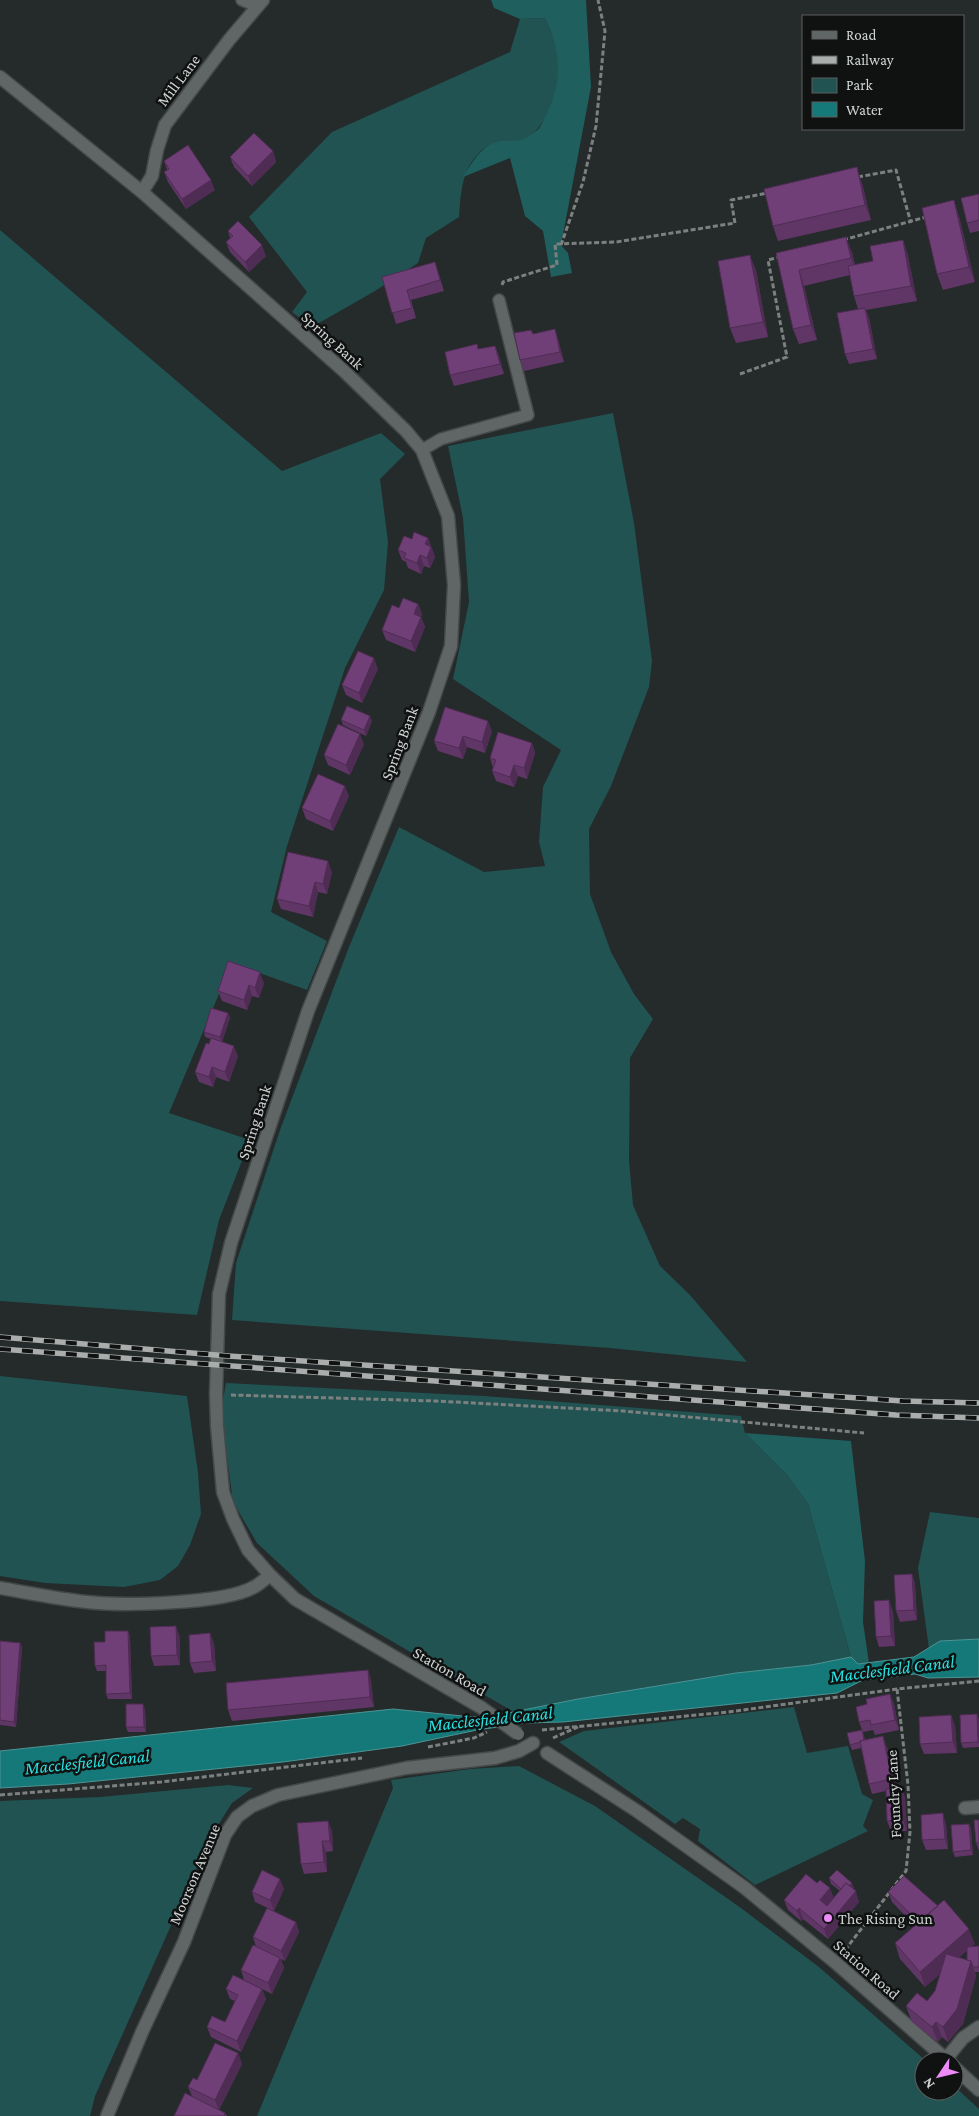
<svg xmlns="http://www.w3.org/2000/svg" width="979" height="2116" font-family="'Crimson Pro',serif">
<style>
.green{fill:#215353}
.forest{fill:#1f5f5e}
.water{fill:#157979;stroke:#4d9494}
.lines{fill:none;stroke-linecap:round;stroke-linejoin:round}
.service-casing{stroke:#444848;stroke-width:14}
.minor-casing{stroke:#444848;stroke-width:15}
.tertiary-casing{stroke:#444848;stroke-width:15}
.path{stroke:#7c8180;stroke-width:3;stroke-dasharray:5 2.5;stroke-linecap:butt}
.service{stroke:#606666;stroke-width:11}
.minor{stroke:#606666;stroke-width:12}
.tertiary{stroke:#606666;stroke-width:12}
.rail-casing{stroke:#a9aead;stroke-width:5.5}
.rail{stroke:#101212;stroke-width:4;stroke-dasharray:11;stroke-linecap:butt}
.tertiary-bridge-casing{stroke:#444848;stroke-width:15;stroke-linecap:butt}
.tertiary-bridge{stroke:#606666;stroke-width:12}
.wall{fill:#603666;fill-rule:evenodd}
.shaded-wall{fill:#4e2c53}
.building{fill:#703f77;stroke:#4e2c53}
.poi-dot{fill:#ed8cf9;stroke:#101212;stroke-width:2}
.labels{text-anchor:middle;stroke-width:5;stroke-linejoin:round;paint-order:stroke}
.street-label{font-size:16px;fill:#cfd3d2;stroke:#101212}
.poi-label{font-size:16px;fill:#cfd3d2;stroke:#101212;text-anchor:start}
.water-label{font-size:18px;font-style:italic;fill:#27e1e0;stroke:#101212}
</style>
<rect width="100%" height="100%" fill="#252a2a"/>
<path class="green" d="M545,18C553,35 560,55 559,74C558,96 542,137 518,142C502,146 492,139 479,153C461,171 461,194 459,217L426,238L418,263L375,291L312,327L292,312L307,292L249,217L332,132L510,52L520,19Z
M0,230L282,471L381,433L405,454L380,479L388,542L384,590L345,668L287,846L271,912L327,941L307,990L232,963L169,1113L250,1140L219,1220L197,1315L0,1301Z
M613,413L634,523L652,661L649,687L611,786L589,829L590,894L611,952L634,994L653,1019L630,1058L629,1161L633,1205L660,1266L690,1295L747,1362L610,1348L232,1320L236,1263L280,1130L349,947L399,827L484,872L545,866L539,842L543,787L561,750L453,679L469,602L463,518L448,446Z
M0,1376L187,1396L198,1473L201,1514L190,1545L178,1566L160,1580L124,1587L45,1583L0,1576Z
M226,1383L484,1396L741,1416L745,1433L787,1475L808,1504L851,1657L811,1665L736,1673L578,1699L514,1712L314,1596L257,1543L233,1502L221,1411Z
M930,1512L979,1518V1639L940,1641L929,1649L918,1568Z
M794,1707L807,1753L848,1746L862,1794L873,1800L863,1826L868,1831L755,1885L698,1841L700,1829L683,1818L675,1824L559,1742L584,1731Z
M519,1766L595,1806L741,1908L819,1967L926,2061H924V2091H954V2086L979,2109V2116H257L393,1788L391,1780L470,1769Z
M228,1785L253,1788L232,1803L210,1838L95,2096L90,2116H0V1801L100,1797Z"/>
<path class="forest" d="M491,0H586L591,87L561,245L568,253L572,273L551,277L543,231L525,216L510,158L463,177C471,165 480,146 497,142C515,138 517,146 536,131C541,128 543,120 546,115C563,82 561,51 545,18L520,19L494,8Z
M745,1433L851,1441L865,1561L863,1622L869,1663L858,1664L851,1657L808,1504L787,1475Z"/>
<path class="water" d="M979,1639V1677L928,1678L915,1674L863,1680L837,1693L563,1722L526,1723L477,1730L402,1746L283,1762L68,1784L0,1788V1751L393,1709L473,1717L493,1716L578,1699L736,1673L811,1665L851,1657L858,1664L914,1657L940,1641Z"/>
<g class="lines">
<defs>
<path id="service" d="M242,0L257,6
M422,450L441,439L528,415L499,300"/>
<path id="minor" d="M142,192L152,176L157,150L165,125L229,40L263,0
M965,1808L979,1807
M946,2059L963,2038L979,2027
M107,2116L142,2032L184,1942L225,1835L237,1817L252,1806L278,1795L406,1768L495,1758L519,1751L533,1743"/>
<path id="tertiary" d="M0,77L142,192L345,372L406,431L422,450L448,516L454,585L451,646L429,712L308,1011L231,1243L219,1294L216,1394L217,1426L223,1492L233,1519L248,1550L270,1575L295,1599L482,1708
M0,1588C29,1593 58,1599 87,1602C122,1606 225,1604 254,1587C260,1584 265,1579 270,1575
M547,1753L637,1811L745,1888L836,1963L948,2061
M954,2067L979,2090"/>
</defs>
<use href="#service" class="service-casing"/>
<use href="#minor" class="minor-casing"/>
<use href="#tertiary" class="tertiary-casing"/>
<path class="path" d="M858,177L896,170L911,223
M843,240L926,217
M561,245L583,182L596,126L605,31L598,0
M502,285L503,282L557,265L555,244L616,242L735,223L731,200L768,193
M740,374L787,357L768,260L779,257
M231,1395L436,1401L623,1411L864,1433
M542,1730L728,1712L897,1689L979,1681
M553,1738L578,1727
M428,1747L474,1738L487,1732
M0,1795L161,1782L362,1758
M845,1950L906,1871L910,1832L908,1785L897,1689"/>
<use href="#service" class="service"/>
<use href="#minor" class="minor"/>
<use href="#tertiary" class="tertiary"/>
<defs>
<path id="rail" d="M0,1337L228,1356L903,1401L979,1403
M0,1349L896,1415L979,1418"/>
</defs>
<use href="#rail" class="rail-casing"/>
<use href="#rail" class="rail"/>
<defs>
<path id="tertiary-bridge" d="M482,1708L518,1734"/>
</defs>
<use href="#tertiary-bridge" class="tertiary-bridge-casing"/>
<use href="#tertiary-bridge" class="tertiary-bridge"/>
</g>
<path class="wall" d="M273,151L276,162L252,186L234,167L230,157Z
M164,161L215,190L186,209L168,182L164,172L167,170Z
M862,183L871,220L778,241L773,226Z
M979,194V231L970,233L967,223Z
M959,216L975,282L943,290L937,274Z
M228,231L266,256L249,272L230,252L226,242L230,238Z
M903,240L908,256L917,301L866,310L869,318L877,359L849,364L845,354L858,309L854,296L850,275L804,286L817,340L799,344L793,329L776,253L852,252L855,265L873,261Z
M435,262L444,291L411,300L416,318L396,324L382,277Z
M756,270L768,337L736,343L730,328Z
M555,329L558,339L564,362L524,371L520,360L533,334Z
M495,346L499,356L504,374L454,386L450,375Z
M428,538L435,557L430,568L424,566L421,574L408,568L406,562L402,560L398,550L412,539Z
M418,604L422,614L421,617L425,627L415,652L386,640L382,630L399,608Z
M378,669L362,703L346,695L342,685Z
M341,720L372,721L366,736L343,725Z
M492,731L485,753L467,747L463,759L438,751L434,741Z
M532,743L535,753L527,779L518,776L514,787L496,781L492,771L493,768L490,758Z
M364,744L350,775L328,765L324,755Z
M349,796L333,831L306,819L302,808Z
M332,872L327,894L318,892L313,917L281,909L277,899Z
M264,983L259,998L252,996L247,1010L222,1001L218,991Z
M228,1013L230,1018L222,1042L238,1056L229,1082L216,1077L213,1087L199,1082L195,1072L211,1039L205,1037L204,1032Z
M912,1574L915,1584L917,1620L900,1622L896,1611Z
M893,1611L895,1646L879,1647L876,1637Z
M128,1631L130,1636L132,1699H108L106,1694V1671H97L95,1666L105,1642Z
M180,1637V1665L154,1666L151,1656Z
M0,1641L20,1643L22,1648L16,1727L0,1725Z
M214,1643L216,1671L194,1673L190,1663Z
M368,1670L371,1681L374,1707L232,1721L228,1710Z
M890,1694L894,1704L899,1730L875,1735L873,1730L863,1732L865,1740L887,1747L896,1788H902L905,1798L907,1831H891L887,1821L886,1791L872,1794L869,1784L861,1748L852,1750L850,1745L862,1730L859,1722L867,1704Z
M145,1709L146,1732H128L126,1727Z
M951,1715L955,1726L957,1753L924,1754L920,1744Z
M979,1719V1747L963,1748L961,1743Z
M979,1820V1851L976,1843Z
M946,1824L948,1849L926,1850L922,1840Z
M969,1824L971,1829L973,1855L955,1857L953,1852Z
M332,1831L333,1851L326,1852L327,1872L304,1874L301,1864Z
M829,1878L854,1888L853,1889L859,1902L828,1939L803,1919L801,1921L788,1910L784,1900L817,1883L834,1898L840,1891L831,1884Z
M284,1889L274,1911L255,1902L252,1892Z
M888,1892L975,1944L972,1946H979V1972H975L976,1976L963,2024L948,2042L942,2037L938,2042L912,2022L906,2006L927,2001L935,1991L940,1974L925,1987L900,1959L895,1943L915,1926L892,1902ZM967,1950V1960L959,1957Z
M296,1922L299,1932L285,1961L281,1959L284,1968L272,1994L244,1980L241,1970L256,1947L253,1937Z
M226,1989H262L266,1999L241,2052L211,2037L207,2027L225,2022L235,2001L230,1999Z
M238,2053L242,2064L219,2110L225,2113L227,2116H174L192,2096L188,2087Z"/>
<path class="shaded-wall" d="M273,151L276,162L252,186L248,176Z
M857,167L862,183L871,220L865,205Z
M211,180L215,190L186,209L182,199Z
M954,200L959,216L975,282L969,267Z
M846,237L852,252L857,273L851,258Z
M903,240L908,256L917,301L911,286Z
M262,245L266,256L249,272L245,262Z
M750,255L756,270L768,337L763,322Z
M799,270L804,286L817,340L811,325Z
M865,308L869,318L877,359L873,349Z
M555,329L558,339L564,362L560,352Z
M495,346L499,356L504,374L500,364Z
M428,538L435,557L430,568L427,558L425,544Z
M420,555L424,566L421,574L417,563Z
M418,604L422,614L421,617L425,627L415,652L411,641L414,614Z
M374,658L378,669L362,703L359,693Z
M370,716L372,721L366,736L364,730Z
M488,721L492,731L485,753L482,742Z
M360,734L364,744L350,775L346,765Z
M463,736L467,747L463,759L459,748Z
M532,743L535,753L527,779L524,768Z
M514,765L518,776L514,787L510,777Z
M345,786L349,796L333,831L330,821Z
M328,861L332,872L327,894L323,884Z
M315,882L318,892L313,917L309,906Z
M260,972L264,983L259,998L255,988Z
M249,985L252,996L247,1010L244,1000Z
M228,1013L230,1018L222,1042L220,1037Z
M234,1046L238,1056L229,1082L225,1072Z
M212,1067L216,1077L213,1087L209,1077Z
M912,1574L915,1584L917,1620L914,1610Z
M889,1600L893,1611L895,1646L891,1636Z
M176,1626L180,1637V1665L177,1655Z
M128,1631L130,1636L132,1699L130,1693Z
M210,1633L214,1643L216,1671L212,1661Z
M20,1643L22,1648L16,1727L14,1722Z
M368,1670L371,1681L374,1707L370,1697Z
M890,1694L894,1704L899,1730L895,1720Z
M143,1704L145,1709L146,1732L144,1727Z
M977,1714L979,1719V1744L978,1742Z
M951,1715L955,1726L957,1753L953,1742Z
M883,1736L887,1747L896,1789L892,1779Z
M902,1788L905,1798L907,1831L903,1820Z
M943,1813L946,1824L948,1849L945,1839Z
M328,1821L332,1831L333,1851L330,1841Z
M969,1824L971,1829L973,1855L971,1850Z
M322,1841L326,1852L327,1872L324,1862Z
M280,1879L284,1889L274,1911L270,1900Z
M852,1883L854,1888L847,1897L845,1892Z
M830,1888L834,1898L823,1911L820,1900Z
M856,1891L859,1902L828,1939L824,1929Z
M799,1908L803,1919L801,1921L797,1911Z
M296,1922L299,1932L285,1961L281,1951Z
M969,1929L975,1944L925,1987L920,1972Z
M280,1958L284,1968L272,1994L268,1983Z
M971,1961L976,1976L963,2024L948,2042L943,2027Z
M262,1989L266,1999L241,2052L237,2041Z
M936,2022L942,2037L938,2042L932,2027Z
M238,2053L242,2064L219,2110L215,2100Z"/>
<path class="building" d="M254,133L273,151L248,176L230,157Z
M188,145L211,180L182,199L164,172L169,169L164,161Z
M857,167L865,205L773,226L764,189Z
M979,194V220L967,223L961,198Z
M954,200L969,267L937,274L922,208Z
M238,221L262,245L245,262L226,242L233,236L228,231Z
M846,237L851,258L799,270L811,325L793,329L776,253Z
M903,240L911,286L854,296L848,266L873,261L870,246Z
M750,255L763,322L730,328L718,261Z
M435,262L440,280L407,290L412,308L392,313L382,277Z
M865,308L873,349L845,354L837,313Z
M555,329L560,352L520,360L514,333L531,330L533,334Z
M477,344L478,349L495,346L500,364L450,375L445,352Z
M414,532L428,538L425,544L431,547L427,558L420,555L417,563L404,558L406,553L398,550L404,536L412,539Z
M403,598L418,604L414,614L421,617L411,641L382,630L392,605L399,608Z
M358,651L374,658L359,693L342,685Z
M347,706L370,716L364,730L341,720Z
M445,707L488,721L482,742L463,736L459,748L434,741Z
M338,724L360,734L346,765L324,755Z
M498,732L532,743L524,768L514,765L510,777L492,771L496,760L490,758Z
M318,774L345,786L330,821L302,808Z
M288,852L328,861L323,884L315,882L309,906L277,899Z
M228,961L260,972L255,988L249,985L244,1000L218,991Z
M211,1008L228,1013L220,1037L204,1032Z
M211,1038L234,1046L225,1072L212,1067L209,1077L195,1072L206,1043L209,1044Z
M912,1574L914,1610L896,1611L894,1575Z
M889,1600L891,1636L876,1637L874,1601Z
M176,1626L177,1655L151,1656L150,1627Z
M105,1631H128L130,1693L106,1694V1665L95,1666L94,1642H105Z
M210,1633L212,1661L190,1663L189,1635Z
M0,1641L20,1643L14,1722L0,1720Z
M368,1670L370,1697L228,1710L226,1683Z
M890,1694L895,1720L871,1725L870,1720L859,1722L856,1707L867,1704L866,1699Z
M126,1704H143L144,1727H126Z
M977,1714L978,1742L961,1743L960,1715Z
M951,1715L953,1742L920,1744L919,1717Z
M862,1730L864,1740L860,1741V1742L850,1745L847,1733Z
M883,1736L892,1779L869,1784L860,1741Z
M902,1788L903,1820L887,1821L886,1789Z
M943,1813L945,1839L922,1840L921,1815Z
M974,1820H979V1843H976Z
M328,1821L330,1841H322L324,1862L301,1864L297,1823Z
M969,1824L971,1850L953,1852L951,1825Z
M262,1870L280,1879L270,1900L252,1892Z
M837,1870L852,1883L850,1886L846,1883L841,1889L829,1878Z
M806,1874L817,1883L820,1880L830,1888L820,1900L827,1906L846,1883L856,1891L824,1929L799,1908L797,1911L784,1900Z
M904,1876L938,1906L919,1922L888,1892Z
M944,1900L969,1929L920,1972L895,1943Z
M267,1908L296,1922L281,1951L253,1937Z
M253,1945L280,1958L268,1983L241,1970Z
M979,1946V1967H973L971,1961L967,1960V1947Z
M946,1954L971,1961L957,2009L943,2027L936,2022L932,2027L906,2006L917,1993L927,2001L935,1991Z
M233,1975L262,1989L237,2041L207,2027L212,2016L225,2022L238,1995L226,1989Z
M215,2043L238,2053L215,2100L188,2087L193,2078L197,2080Z
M185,2093L225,2113L224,2116H174Z"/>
<circle class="poi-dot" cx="828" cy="1918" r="5"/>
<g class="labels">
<g class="street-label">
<text transform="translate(178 80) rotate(-53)" y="6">Mill Lane</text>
<text transform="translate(333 340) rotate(42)" y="6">Spring Bank</text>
<text transform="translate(399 743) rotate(-69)" y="6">Spring Bank</text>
<text transform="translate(254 1122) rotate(-72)" y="6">Spring Bank</text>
<text transform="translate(450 1671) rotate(30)" y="6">Station Road</text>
<text transform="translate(893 1794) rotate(-93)" y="6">Foundry Lane</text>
<text transform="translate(194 1874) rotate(-67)" y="6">Moorson Avenue</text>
<text transform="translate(867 1969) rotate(41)" y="6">Station Road</text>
</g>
<g class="poi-label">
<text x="838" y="1924">The Rising Sun</text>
</g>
<g class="water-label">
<text transform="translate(892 1669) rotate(-7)" y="6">Macclesfield Canal</text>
<text transform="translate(490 1719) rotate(-6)" y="6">Macclesfield Canal</text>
<text transform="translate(87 1762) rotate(-6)" y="6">Macclesfield Canal</text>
</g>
</g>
<rect x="802" y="15" width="162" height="115" fill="#101212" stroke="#5c5f5f"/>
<rect x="812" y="31" width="25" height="8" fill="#606666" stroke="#5c5f5f"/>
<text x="846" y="40" font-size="15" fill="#cfd3d2">Road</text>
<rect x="812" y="56" width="25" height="8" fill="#a9aead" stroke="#5c5f5f"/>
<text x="846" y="65" font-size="15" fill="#cfd3d2">Railway</text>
<rect x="812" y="78" width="25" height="15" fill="#215353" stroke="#5c5f5f"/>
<text x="846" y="90" font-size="15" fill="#cfd3d2">Park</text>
<rect x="812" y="102" width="25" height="15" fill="#157979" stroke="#5c5f5f"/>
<text x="846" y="115" font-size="15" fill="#cfd3d2">Water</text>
<g transform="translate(939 2076) rotate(235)"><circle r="24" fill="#101212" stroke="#5c5f5f"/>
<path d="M0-4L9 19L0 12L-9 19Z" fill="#ed8cf9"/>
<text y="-8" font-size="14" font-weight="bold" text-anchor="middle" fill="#cfd3d2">N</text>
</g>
</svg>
